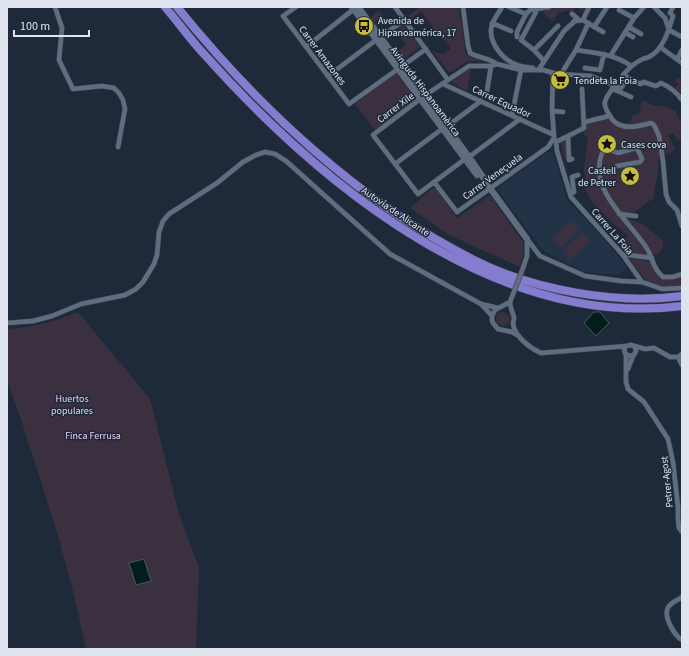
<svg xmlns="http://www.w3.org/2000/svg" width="689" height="656" font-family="'Source Sans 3',sans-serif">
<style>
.built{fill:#233347}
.green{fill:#3b3040}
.water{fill:#031d1d;stroke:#44595c}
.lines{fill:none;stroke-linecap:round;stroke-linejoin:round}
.street-casing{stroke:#3b4451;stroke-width:5.5}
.secondary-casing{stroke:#3b4451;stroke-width:7}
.highway-casing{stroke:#3b4451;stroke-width:9}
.street{stroke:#606d7f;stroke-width:4.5}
.secondary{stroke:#606d7f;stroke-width:6}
.highway{stroke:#847dcf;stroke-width:8}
.street-bridge-casing{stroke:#3b4451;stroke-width:5.5;stroke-linecap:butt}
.street-bridge{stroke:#606d7f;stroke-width:4.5}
.labels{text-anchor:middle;stroke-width:3;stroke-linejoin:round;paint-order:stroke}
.poi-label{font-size:10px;fill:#dde4ee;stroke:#1e2a39;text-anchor:start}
.street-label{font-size:10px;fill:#dde4ee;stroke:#1e2a39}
.park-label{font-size:10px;fill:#eccdf8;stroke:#1e2a39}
</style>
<rect width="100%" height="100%" fill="#1e2a39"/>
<path class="built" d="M548,152L553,153L567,200L609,245L627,267L618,275L583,272L547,253L541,248L497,189Z"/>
<path class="green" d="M418,7H459L466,54L472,58L483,61H468L451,72H449L432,51L444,54L451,49L445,40L443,41L421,11L410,20L408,16L419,8Z
M551,7H585L583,12L576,7L571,15L569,10L558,13L553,21L542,12Z
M379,10L383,15L373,23L370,18Z
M403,25L420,47L403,60L397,52L406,45L396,31Z
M471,68L467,91L451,82Z
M396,73L416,99L375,130L355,104Z
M678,78L682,80V92L681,93L675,88L678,84L675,81Z
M643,100L652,105L667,107L675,111L682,124V138L678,141L673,133L668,134L675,150L658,159V172L653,199L649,201L638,210L629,213V219L643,224L663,240L662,248L659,254L647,256L627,252L620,245L628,236L620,228L616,226L592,202L581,182L586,180L584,168L588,137L584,135L585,127L588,123C597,120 605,118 614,120C619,121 623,123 627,123L631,121L633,115H638L641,109L639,108Z
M566,139L568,159H564L561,143V141Z
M433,188L436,189L457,218L490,195L523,242V256L520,267L449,235L410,208Z
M571,221L579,230L560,248L552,239Z
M582,233L591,242L570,260L562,251Z
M628,258L650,261C659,282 661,279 682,275V286L663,288L647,282Z
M496 319a7 7 0 1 1 14 0a7 7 0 1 1-14 0Z
M78,312L150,399L178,511L199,568L196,649H86L73,591L57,532L20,416L7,381V329C33,327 54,322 78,312Z"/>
<path class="water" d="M594,312H600L609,323L596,336L584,323Z
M144,559L151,581L136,585L129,563Z"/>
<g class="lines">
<defs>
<path id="street" d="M55,7L62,28L59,60L73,89L102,86L114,88L119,93L123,100L125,109L118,147
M296,7L283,16L349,104L426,49
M395,7L448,80
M463,7L468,45L470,53C479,58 489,58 497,64
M502,7C498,14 491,22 491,30C490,44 504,61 517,65C522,67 528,67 533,68
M509,7L526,14L530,10L549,7
M654,7L665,18L669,30L682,37
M673,7L670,13L673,16C669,30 663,50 649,57C647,58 645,58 643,59C635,62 629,68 623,75L638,83L641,84L643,82L656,86L661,83C670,87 676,91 682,100
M619,10L634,18
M536,12L521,40L534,50L544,61
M572,14L577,18L574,21
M583,20L603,32
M583,20L589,7
M492,23L511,31
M594,27L607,7
M629,27L641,34
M626,33L633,37
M380,37L405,20
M517,37V32L526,14
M306,47L354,9
M660,47L682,63
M534,50L558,26
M576,50C596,53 615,54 631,66
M611,55L634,18L644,7
M677,59L682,50
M585,68L600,70L604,54
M539,69L564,31L575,21L583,20
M553,73L552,108L554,138L556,142L557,151L571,197L622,254L642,282
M561,74L576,50L588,24
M328,76L376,40
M443,84L554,135
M614,85C612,91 606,96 605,102C604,106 607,111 609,114C617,132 636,127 651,123L654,125L659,136L663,161L666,194L669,202L677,210L682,226
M613,89L631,97
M487,91L491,66
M553,111L563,112
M512,115L521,70
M585,122L609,116
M446,127L481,101
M568,136L569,160L572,159
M556,142L584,128L582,89
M639,147L618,153L610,150L602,153C588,189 628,220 646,247C651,254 652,263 657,270C658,272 661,275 663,277H673L682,274
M469,157L520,119
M465,159L418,194L373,135L424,96L469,66H491L497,64L521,70H543L557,74L591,76L621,88L628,78
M395,164L442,129
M617,166L640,162L642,159L637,148
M434,182L457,212L548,147L554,138
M570,194L574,192L572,177L578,175
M619,214L636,216
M527,239L540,256L585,276L621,281L642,282L662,289L682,288
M622,254L652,258
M523,268L527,256V239
M481,304L492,316
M7,323L33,321L52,316L81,304L125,295L136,289L143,282L154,264L157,255L159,232L163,221L169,214L217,183L243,162L256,155L265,152L275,154L286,161L390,254L481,304L498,308
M519,336L512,332L498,329L493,323L492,320V316L495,310L510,302C510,308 513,312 514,318C514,320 513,322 513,324C515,337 530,348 541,353L627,346
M631,345L635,347L636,351L634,355L629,356L625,353C623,348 626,345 631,345L645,349L654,348L670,357H678L682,354
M626,355V382L628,389L644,402L668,439L673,462L678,507V519L679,528L682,532
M678,357L682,365
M628,369L633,356
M682,597C678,600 672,602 669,606C662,615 674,635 682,640"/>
<path id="secondary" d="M352,7L477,175
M358,7L469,157L485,180L487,184L527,239"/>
<path id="highway" d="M165,7C178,22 190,39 203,53C319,183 495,330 682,306
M177,7C258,107 359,202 474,260C533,290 617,305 682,296"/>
</defs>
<use href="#street" class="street-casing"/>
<use href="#secondary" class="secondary-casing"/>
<use href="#highway" class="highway-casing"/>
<use href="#street" class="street"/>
<use href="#secondary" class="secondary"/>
<use href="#highway" class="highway"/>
<defs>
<path id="street-bridge" d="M510,302L523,268"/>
</defs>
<use href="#street-bridge" class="street-bridge-casing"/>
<use href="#street-bridge" class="street-bridge"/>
</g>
<defs>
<symbol id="bus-disc" viewBox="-11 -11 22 22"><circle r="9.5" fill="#c7bb3b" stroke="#1e2a39"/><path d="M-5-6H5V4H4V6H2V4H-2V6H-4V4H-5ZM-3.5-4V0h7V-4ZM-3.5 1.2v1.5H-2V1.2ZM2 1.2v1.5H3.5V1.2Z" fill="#111"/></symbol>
<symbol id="supermarket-disc" viewBox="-11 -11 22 22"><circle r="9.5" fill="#c7bb3b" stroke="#1e2a39"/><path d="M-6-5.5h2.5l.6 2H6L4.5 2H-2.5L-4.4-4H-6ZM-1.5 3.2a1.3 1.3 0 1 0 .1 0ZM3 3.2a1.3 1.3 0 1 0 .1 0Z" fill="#111"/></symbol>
<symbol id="sight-disc" viewBox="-11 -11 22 22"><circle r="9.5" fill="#c7bb3b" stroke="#1e2a39"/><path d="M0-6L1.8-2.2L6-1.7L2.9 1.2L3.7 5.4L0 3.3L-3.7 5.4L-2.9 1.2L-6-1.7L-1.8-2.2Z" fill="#111"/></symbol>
</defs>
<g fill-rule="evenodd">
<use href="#bus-disc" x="353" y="15" width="22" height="22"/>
<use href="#supermarket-disc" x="549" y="69" width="22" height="22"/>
<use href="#sight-disc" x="596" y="133" width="22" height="22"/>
<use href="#sight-disc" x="619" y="165" width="22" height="22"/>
</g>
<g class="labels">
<g class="poi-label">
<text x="378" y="24">Avenida de<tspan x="378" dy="12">Hipanoamérica, 17</tspan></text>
<text x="574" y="84">Tendeta la Foia</text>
<text x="621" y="148">Cases cova</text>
<text x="616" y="174" text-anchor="end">Castell<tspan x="616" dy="12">de Petrer</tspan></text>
</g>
<g class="street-label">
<text transform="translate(323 55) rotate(53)" y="4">Carrer Amazones</text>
<text transform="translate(426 91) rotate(53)" y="4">Avinguda Hispanoamèrica</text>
<text transform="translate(502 101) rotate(25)" y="4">Carrer Equador</text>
<text transform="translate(395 107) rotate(-37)" y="4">Carrer Xile</text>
<text transform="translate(492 176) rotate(-36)" y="4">Carrer Veneçuela</text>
<text transform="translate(396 211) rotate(34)" y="4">Autovía de Alicante</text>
<text transform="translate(613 231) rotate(49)" y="4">Carrer La Foia</text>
<text transform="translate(666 482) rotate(-96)" y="4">Petrer-Agost</text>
</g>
<g class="park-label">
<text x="72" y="402">Huertos<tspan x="72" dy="12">populares</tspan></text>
<text x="93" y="439">Finca Ferrusa</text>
</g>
</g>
<rect width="689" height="656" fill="none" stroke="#dde4ee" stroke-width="16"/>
<path d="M14 30v6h75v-6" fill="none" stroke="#dde4ee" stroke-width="2"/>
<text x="20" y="30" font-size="12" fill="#dde4ee" stroke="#1e2a39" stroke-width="3" paint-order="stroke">100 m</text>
</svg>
